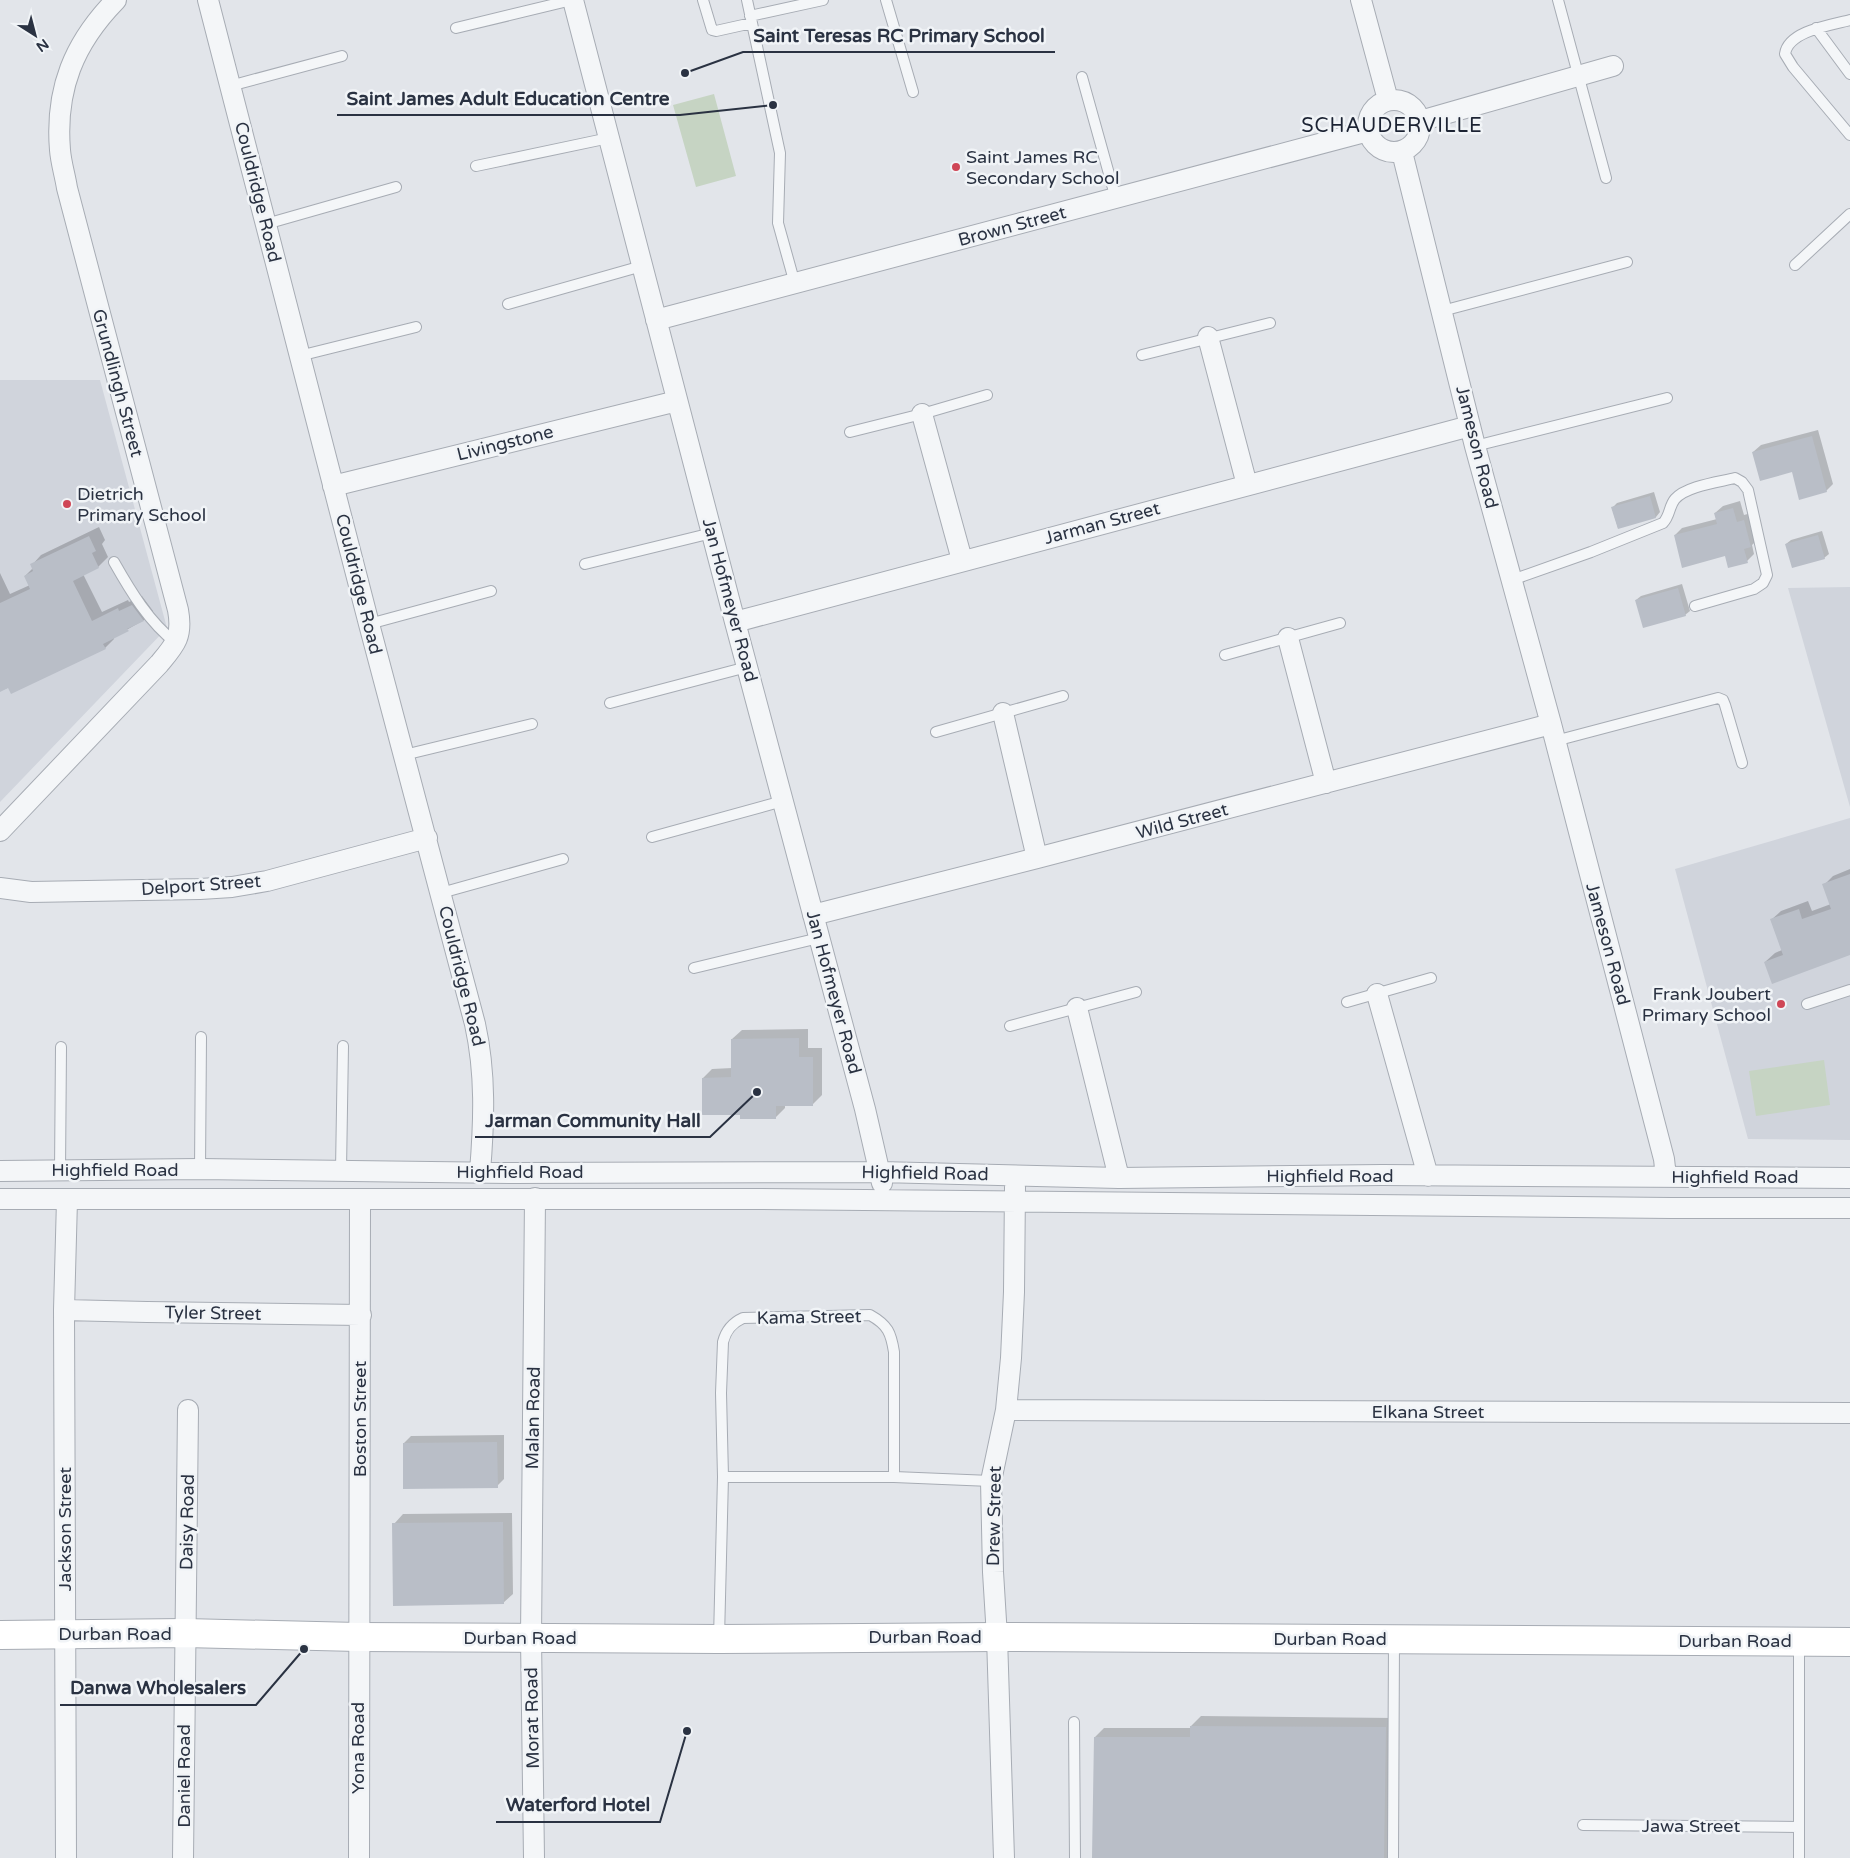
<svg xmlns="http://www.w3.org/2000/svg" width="1850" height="1858" font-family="'Varela Round',sans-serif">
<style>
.built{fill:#d0d4dc}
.green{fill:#c6d4c3}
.shadow{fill:#0003}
.building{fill:#b9bec7}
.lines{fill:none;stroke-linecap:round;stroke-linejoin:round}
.lane-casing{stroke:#a7acb4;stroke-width:12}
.street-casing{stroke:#a7acb4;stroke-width:22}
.secondary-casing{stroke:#a7acb4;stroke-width:30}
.lane{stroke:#f4f6f8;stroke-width:10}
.street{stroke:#f4f6f8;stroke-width:20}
.secondary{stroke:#fff;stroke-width:28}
.poi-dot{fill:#cf4656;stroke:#f1f4f7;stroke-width:2}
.labels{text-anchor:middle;stroke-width:5;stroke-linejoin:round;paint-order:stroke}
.poi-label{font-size:18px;fill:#2a3242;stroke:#f1f4f7;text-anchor:start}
.street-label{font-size:18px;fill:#2a3242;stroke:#f1f4f7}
.quarter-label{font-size:20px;letter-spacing:1px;fill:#1c2333;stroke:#f1f4f7}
.leader{fill:none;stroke:#2a3242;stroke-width:2}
.callout-dot{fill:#2a3242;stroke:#f1f4f7;stroke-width:2}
.callout-label{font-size:19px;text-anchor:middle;font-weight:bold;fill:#2a3242;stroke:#f1f4f7;stroke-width:5;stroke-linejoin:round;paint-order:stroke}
</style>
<rect width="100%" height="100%" fill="#e2e5ea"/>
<path class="built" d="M0,380H100L167,628L0,802Z
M1850,587V807L1788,588Z
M1850,818V1140L1748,1139L1675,869Z"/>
<path class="green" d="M714,94L736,176L696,187L673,105Z
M1824,1060L1830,1105L1756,1116L1749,1071Z"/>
<path class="shadow" d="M1818,430L1833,484L1826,491L1792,470L1753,452L1761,445Z
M1654,492L1660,512L1656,517L1618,528L1612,508L1617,503Z
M1740,501L1744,515L1751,513L1758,539L1752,545L1754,554L1747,561L1675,535L1682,528L1717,519L1715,513L1723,506Z
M99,527L105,540L102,544L108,557L98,567L83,574L102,612L128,600L129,602L142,596L153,611L144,620L114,637V639L105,648L0,691V573L10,594L30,585L25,576L33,568L32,565L41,555Z
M1822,531L1829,554L1824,558L1786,544L1791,540Z
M1682,584L1690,611L1685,615L1636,600L1641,596Z
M1850,869V954L1765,962L1775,953L1782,950L1771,920L1781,911L1808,901L1812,911L1831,904L1824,885L1833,876Z
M808,1029V1048H822V1095L812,1105H785V1108L775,1118L741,1114L703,1078L712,1069L732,1068V1039L742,1030Z
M504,1435V1479L497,1486L404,1443L411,1436Z
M512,1513L513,1594L503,1603L394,1524L403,1514Z
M1201,1716L1395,1718L1393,1858H1093L1095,1737L1104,1728H1191V1726Z"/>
<path class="building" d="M1812,436L1827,492L1799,500L1792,472L1760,481L1752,452Z
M1650,496L1656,518L1618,529L1611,507Z
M1733,508L1737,522L1744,520L1751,547L1744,549L1748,563L1728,568L1725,556L1682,568L1674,535L1717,524L1714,513Z
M1818,535L1825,559L1792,568L1785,544Z
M89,536L96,551L92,553L99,568L73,581L92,621L118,608L119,611L132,605L144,621L127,629L129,631L103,644L106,649L11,694L8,688L0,692V603L30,589L24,576L33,571L30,564Z
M1678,588L1686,616L1643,628L1635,600Z
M1850,874V955L1772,984L1764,962L1783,955L1770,919L1799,909L1802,919L1831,909L1822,884Z
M799,1038V1057H813V1106H776V1119H740V1115H702V1078L731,1077V1039Z
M497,1442L498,1488L403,1489V1443Z
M503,1522L504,1604L393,1606L392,1523Z
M1190,1726L1386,1727L1384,1858H1092L1094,1737H1190Z"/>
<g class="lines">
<defs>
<path id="lane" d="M703,0L712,30L716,31L752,23
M747,0L780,153L778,223L795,284
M886,0L913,92
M1558,0L1606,178
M750,16L823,0
M1850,20C1831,25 1788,31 1785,54L1793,67L1850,135
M456,28L572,0
M1816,28L1850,74
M1082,77L1116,199
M230,86L342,56
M476,166L609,138
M266,224L396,187
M1795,265L1850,214
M508,304L642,266
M1442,311L1627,262
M1142,355L1270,323
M299,356L416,327
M850,432L922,414L987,395
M1475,446L1667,398
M114,562C131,592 149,622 176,643
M585,564L712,533
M1512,580L1591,552L1663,523C1670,516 1669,506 1675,499C1686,486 1719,482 1735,478L1742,482L1748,490L1767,575L1763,583L1754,589L1695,606
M369,624L491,591
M1225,655L1340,623
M610,703L747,667
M936,732L1063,696
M1555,741L1718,698L1723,700L1725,705L1742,763
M404,755L532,724
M652,837L783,801
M441,893L563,859
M694,968L819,938
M1347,1002L1431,978
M1807,1004L1850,990
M1010,1026L1136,992
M200,1169L201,1037
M341,1170L343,1046
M60,1171L61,1047
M723,1477H894L991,1481
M719,1638L723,1477L721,1393L723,1342C726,1330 732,1323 743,1318L870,1315C888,1325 891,1333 894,1352V1477
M1074,1722L1075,1858
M1583,1825L1799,1827
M1393,1858L1394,1640
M1799,1858V1642"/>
<path id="street" d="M208,0L369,624L475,1024C486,1074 484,1122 480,1172
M573,0L735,622L865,1109L882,1183
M1361,0L1388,100
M1368 126a26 26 0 1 1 52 0a26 26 0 1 1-52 0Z
M1420,121L1613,66
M1402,152L1475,446L1551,724L1664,1159L1666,1177
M656,320L1368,131
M1208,337L1247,485
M922,414L962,560
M333,486L677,401
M735,622L1470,426
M1288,638L1326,783
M1003,713L1037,858
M0,831L159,664C175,645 183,637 178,610L67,188C65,175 61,163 60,150C55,89 74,43 116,0
M0,888L31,892L200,889L232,887L267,881L427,838
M813,915L1037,858L1551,724
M1377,994L1428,1176
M1077,1008L1119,1178
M0,1171L200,1169L509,1173L880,1172L1119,1178L1382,1175L1850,1178
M0,1199H759L1671,1208H1850
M64,1310L147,1312L361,1315
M1006,1410L1850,1413
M66,1858L64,1310L67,1200
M183,1858L188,1410
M359,1858L360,1200
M534,1858L531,1638L535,1198
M1004,1858L997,1637L993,1572L991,1481L1006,1410L1011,1358L1014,1292L1015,1187"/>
<path id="secondary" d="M0,1635L185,1633L358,1637L719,1639L997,1637L1850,1642"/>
</defs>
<use href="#lane" class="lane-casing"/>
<use href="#street" class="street-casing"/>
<use href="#secondary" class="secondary-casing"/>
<use href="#lane" class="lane"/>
<use href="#street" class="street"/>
<use href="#secondary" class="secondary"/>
</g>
<g class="poi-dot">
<circle cx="956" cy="167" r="5"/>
<circle cx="67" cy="504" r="5"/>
<circle cx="1781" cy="1004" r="5"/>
</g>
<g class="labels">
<g class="poi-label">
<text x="966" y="163">Saint James RC<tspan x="966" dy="21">Secondary School</tspan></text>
<text x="77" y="500">Dietrich<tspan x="77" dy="21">Primary School</tspan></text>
<text x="1771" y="1000" text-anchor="end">Frank Joubert<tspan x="1771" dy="21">Primary School</tspan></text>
</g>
<g class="street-label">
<text transform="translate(258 192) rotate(76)" y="6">Couldridge Road</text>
<text transform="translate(1012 226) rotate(-15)" y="6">Brown Street</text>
<text transform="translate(118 383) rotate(75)" y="6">Grundlingh Street</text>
<text transform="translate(505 443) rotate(-14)" y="6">Livingstone</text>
<text transform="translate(1477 447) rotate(76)" y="6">Jameson Road</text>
<text transform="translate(1102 523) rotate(-15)" y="6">Jarman Street</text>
<text transform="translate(359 584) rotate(76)" y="6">Couldridge Road</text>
<text transform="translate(730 600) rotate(75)" y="6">Jan Hofmeyer Road</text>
<text transform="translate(1182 821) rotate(-15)" y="6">Wild Street</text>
<text transform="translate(201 885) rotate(-4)" y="6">Delport Street</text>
<text transform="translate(1608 944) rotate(75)" y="6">Jameson Road</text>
<text transform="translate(462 976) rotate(76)" y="6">Couldridge Road</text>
<text transform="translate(834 992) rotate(75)" y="6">Jan Hofmeyer Road</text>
<text x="115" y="1176">Highfield Road</text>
<text x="520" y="1178">Highfield Road</text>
<text transform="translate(925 1173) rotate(1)" y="6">Highfield Road</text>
<text x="1330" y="1182">Highfield Road</text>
<text x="1735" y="1183">Highfield Road</text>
<text transform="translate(213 1313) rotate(1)" y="6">Tyler Street</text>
<text transform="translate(809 1317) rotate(-1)" y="6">Kama Street</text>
<text x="1428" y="1418">Elkana Street</text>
<text transform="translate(533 1418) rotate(-89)" y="6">Malan Road</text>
<text transform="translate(360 1419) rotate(-90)" y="6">Boston Street</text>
<text transform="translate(994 1516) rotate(-89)" y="6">Drew Street</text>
<text transform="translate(187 1522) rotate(-89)" y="6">Daisy Road</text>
<text transform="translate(65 1529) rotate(-90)" y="6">Jackson Street</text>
<text x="115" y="1640">Durban Road</text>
<text x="925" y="1643">Durban Road</text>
<text x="520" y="1644">Durban Road</text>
<text x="1330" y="1645">Durban Road</text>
<text x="1735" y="1647">Durban Road</text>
<text transform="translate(532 1718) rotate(-91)" y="6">Morat Road</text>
<text transform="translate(358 1748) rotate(-90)" y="6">Yona Road</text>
<text transform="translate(184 1776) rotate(-90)" y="6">Daniel Road</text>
<text x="1691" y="1832">Jawa Street</text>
</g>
<g class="quarter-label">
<text x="1392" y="132">SCHAUDERVILLE</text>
</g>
</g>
<path class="leader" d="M685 73L743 52H1055M773 105L680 115H337M757 1092L710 1137H475M304 1649L256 1705H60M687 1731L660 1822H496"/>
<g class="callout-dot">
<circle cx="685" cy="73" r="5"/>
<circle cx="773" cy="105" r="5"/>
<circle cx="757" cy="1092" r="5"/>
<circle cx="304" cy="1649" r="5"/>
<circle cx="687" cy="1731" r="5"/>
</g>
<g class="callout-label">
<text x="899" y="42">Saint Teresas RC Primary School</text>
<text x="508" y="105">Saint James Adult Education Centre</text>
<text x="593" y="1127">Jarman Community Hall</text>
<text x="158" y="1694">Danwa Wholesalers</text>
<text x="578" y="1811">Waterford Hotel</text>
</g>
<g transform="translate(35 35) rotate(144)" stroke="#f1f4f7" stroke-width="4" paint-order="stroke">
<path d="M0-4L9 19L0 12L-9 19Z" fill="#2a3242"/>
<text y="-8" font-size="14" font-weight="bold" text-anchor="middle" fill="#2a3242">N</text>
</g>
</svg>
